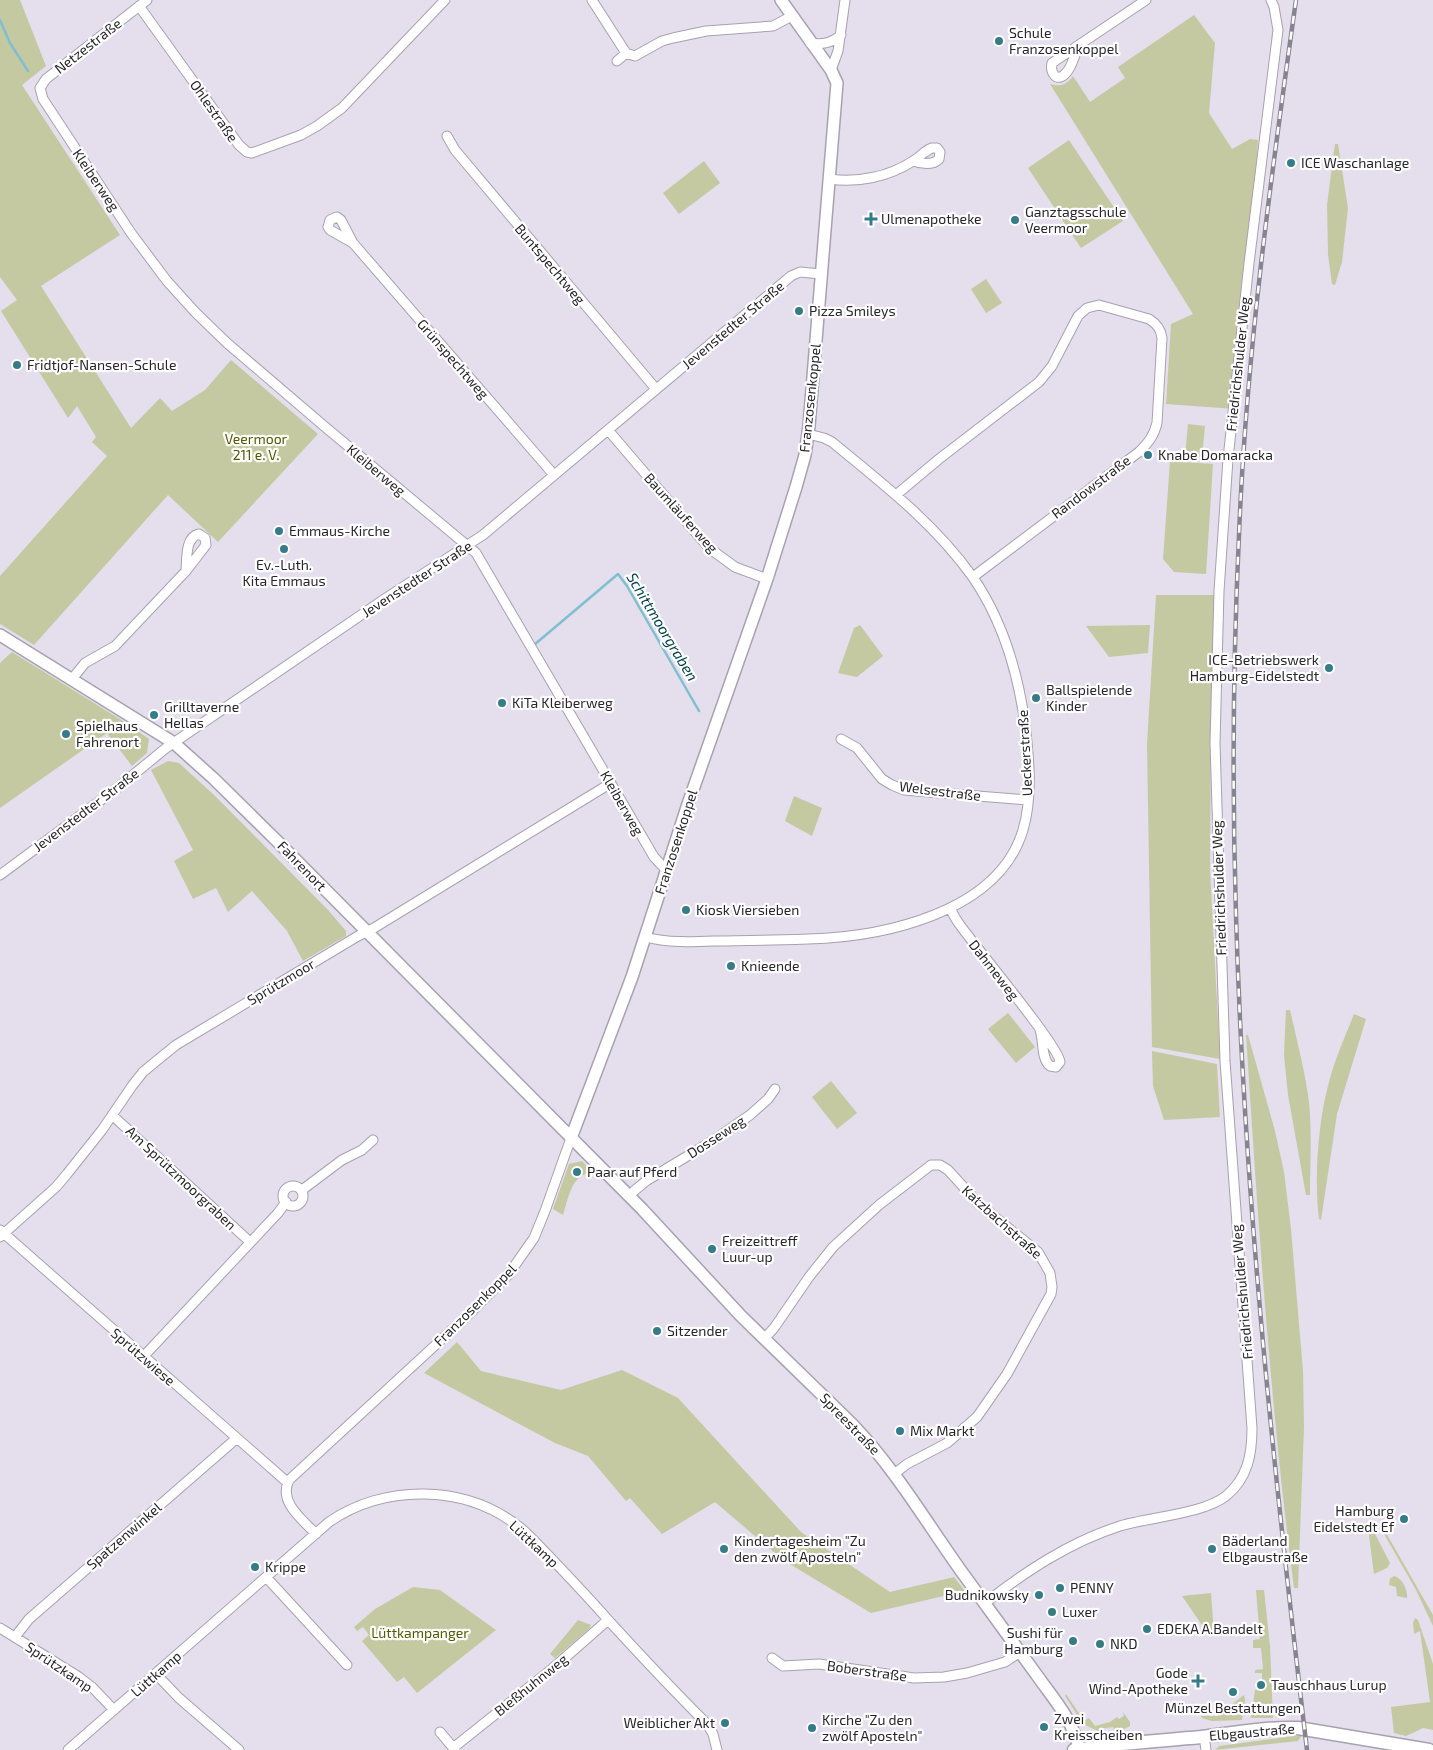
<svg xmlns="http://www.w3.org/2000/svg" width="1433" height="1750" font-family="'Exo 2',sans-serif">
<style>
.green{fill:#c4c9a2}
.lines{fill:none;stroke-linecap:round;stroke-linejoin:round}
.stream{stroke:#7fbfd0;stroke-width:2.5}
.street-casing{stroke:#a7a2af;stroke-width:11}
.secondary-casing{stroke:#a7a2af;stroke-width:14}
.primary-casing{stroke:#a7a2af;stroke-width:15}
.street{stroke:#fff;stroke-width:9}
.secondary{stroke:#fff;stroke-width:11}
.primary{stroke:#fff;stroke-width:12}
.rail-casing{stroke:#88848f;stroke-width:4.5}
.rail{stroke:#fff;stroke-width:2.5;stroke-dasharray:8;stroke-linecap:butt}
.poi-dot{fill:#367c88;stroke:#fff;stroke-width:2}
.labels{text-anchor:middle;stroke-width:4.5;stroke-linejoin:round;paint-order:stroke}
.poi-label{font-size:14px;fill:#28262b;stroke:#fff;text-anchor:start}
.street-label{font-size:14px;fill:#28262b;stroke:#fff}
.park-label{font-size:14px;fill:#545a02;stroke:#fff}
.water-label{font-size:15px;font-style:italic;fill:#013f4b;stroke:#fff}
</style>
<rect width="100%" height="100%" fill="#e4deed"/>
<path class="green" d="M0,0H20L46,66L22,85L120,235L41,286L131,428L160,398L172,411L205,390L231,360L318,434L218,542L168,495L34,645L0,624V576L107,456L92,442L96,437L77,406L68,418L1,311L17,300L0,277Z
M1194,15L1215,43L1209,113L1232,149L1250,139L1258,140L1249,271L1235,409L1166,404L1171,324L1193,314L1050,84C1060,87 1067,85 1073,76L1090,102L1125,78L1118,67Z
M1069,140L1123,221L1081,248L1028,168Z
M1335,144H1338L1348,208L1342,262L1335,285L1332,284L1328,254L1327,205Z
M704,161L720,183L679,214L663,193Z
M986,279L1002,303L986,313L971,289Z
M1188,424L1205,426L1202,457L1185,456Z
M1170,461L1213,464L1206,574L1174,572L1163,559Z
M1156,595H1216L1211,719L1210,869L1220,1059L1152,1047L1147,744Z
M860,625L883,656L857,677L838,673L854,628Z
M1150,625L1148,653L1109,657L1086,626Z
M12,652L123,721L149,739L147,753L132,766L107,733L0,808V663Z
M168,761L179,763L214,795L328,910L346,931V936L303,961L287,931L252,891L228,912L216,888L193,899L174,861L193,850L151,770Z
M794,796L822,808L812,836L785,821Z
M1286,1010H1290C1297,1041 1305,1071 1309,1102C1312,1132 1310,1164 1310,1195H1306L1288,1095L1284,1055Z
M1008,1013L1035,1047L1016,1063L988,1029Z
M1354,1014L1366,1019L1337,1114L1321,1220L1319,1219C1314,1180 1318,1123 1328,1086C1334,1061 1345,1037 1354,1014Z
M1246,1035H1248L1275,1131L1284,1172L1291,1229L1303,1371L1304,1427L1298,1588H1294C1270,1404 1258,1219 1246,1035Z
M1152,1051L1217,1064L1220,1117L1164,1120L1153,1086Z
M831,1081L857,1113L837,1129L812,1097Z
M582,1161L594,1174C573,1169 568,1199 563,1215L553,1209L569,1164Z
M457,1342L481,1371L561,1390L622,1370L678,1398L801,1532L890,1592L954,1577L965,1591L871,1613L783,1560L715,1502L662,1534L630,1498L626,1501L588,1456L555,1443L424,1373Z
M1368,1528H1372L1390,1563L1387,1568L1374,1574Z
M1385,1531L1433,1615V1626L1416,1590L1383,1532Z
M1394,1576C1402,1578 1408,1590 1407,1598L1397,1596L1396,1587L1389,1585L1390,1579Z
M413,1587L440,1590L496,1630L417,1693L404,1677L397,1682L362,1641L369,1635L363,1627L357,1631L354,1627L375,1609Z
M1256,1590H1264L1270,1646L1273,1718H1251L1255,1690L1262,1691V1673H1255V1670L1263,1669L1261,1648H1253V1640L1260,1639Z
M1211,1593L1214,1634H1208L1182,1596Z
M1415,1618L1418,1620L1433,1664V1730L1423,1728L1406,1736L1394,1733L1391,1707L1430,1702L1420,1631L1414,1634L1413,1623Z
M578,1620L591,1625L589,1629L555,1658L550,1654Z
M1066,1694L1084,1721L1089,1718L1095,1726L1110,1722L1117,1717L1119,1719L1124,1716L1123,1712L1130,1722V1726L1124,1729L1114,1730L1113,1727L1100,1729V1732L1083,1724L1065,1696Z
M1244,1695L1245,1700L1242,1720L1212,1721L1202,1718L1201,1716H1217Z
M1302,1735L1298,1741L1215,1750L1219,1746Z"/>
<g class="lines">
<path class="stream" d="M0,20L10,43L28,71
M534,645L618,574L627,586L699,711"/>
<defs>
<path id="street" d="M147,0L46,79L40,88L43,99L131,233L167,281L195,312L227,343L324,426L476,553L654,857L667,871
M592,0L626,53
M139,6L239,145L247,152L252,153L301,135L317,126L342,108L445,0
M810,43C823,45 831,43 841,35
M1078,47C1074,56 1072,68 1065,74C1056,83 1050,72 1052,63L1146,0
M617,61L626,53L635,56L662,41L673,38L706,31L773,26L792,16
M831,70L838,51L845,0
M447,136L455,150L656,389
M830,179C857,183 889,177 913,161C920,157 924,151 932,148H937L940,152L939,159C932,166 922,164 913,161
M353,243L330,230L328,227L330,220L337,217L341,220L353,243L554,475
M608,430L709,548L735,567L767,579
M896,495L939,459L1039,382L1052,366L1078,316L1087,308L1099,305L1149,319C1157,324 1161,329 1162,338L1157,423C1154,436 1148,443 1139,452L973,577
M72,679L85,663L115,646L186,571L206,545L205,538L199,534C185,537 187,559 186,571
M841,739L857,748L882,779L892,785L904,790L1028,800
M0,875L116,789L166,748L386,598L483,535L791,276L800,272L821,274
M950,908C953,914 956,920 960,925C974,945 1060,1048 1060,1062L1056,1067L1050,1066C1041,1059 1044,1041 1040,1030
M645,937C668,943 691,942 715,941C746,941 777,940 808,939C883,937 998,913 1023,830C1033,796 1029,758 1025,724C1018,673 1002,619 972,576C934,523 882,483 832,442L824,438L808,434
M112,1115L250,1242
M283 1196a10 10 0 1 1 20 0a10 10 0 1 1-20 0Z
M302,1190L342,1160L362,1150L373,1140
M628,1196L646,1181L714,1140L750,1115L768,1099L775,1089
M0,1230L287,1482
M0,1237L56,1187L67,1174L102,1130L132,1086L143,1072L160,1058L176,1045L358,936L374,928L611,783
M764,1339L774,1328L809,1277L833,1247L879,1205L931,1165H940L948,1170L979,1204L1038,1252L1050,1273L1052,1287L1051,1294L1007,1374L977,1417L947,1443L907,1464L894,1474
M143,1357L278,1213L286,1202
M316,1534C302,1519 278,1502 289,1480L468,1315L508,1275L534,1238L545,1211L571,1138
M266,1577L347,1665
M985,1603C1026,1571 1070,1542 1120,1526C1150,1517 1203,1514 1226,1496C1248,1478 1252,1454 1252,1428L1225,1061L1215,743L1219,591L1228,459L1249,263L1278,30L1274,7L1271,0
M0,1628L79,1677L92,1687L114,1710
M15,1637L29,1619L237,1438
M772,1658L783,1666L819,1664L914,1678L944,1677L967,1673L1005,1662L1020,1652
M156,1674L179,1698L239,1750
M440,1732L455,1750
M1204,1736L1206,1750
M453,1748L552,1669L608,1620
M68,1750L329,1522C384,1484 464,1484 518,1526C529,1534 538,1545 548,1555C569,1577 590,1599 610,1622C642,1657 674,1691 707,1724L713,1734L717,1750"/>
<path id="secondary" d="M0,635L174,743L213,778L277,841L642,1209L741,1316L853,1425C896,1470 928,1525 964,1575C988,1608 1012,1641 1036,1674C1052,1697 1074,1721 1079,1749
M571,1138L632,977L688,804L767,579L796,487L805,455L809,426L837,83L831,70L781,0"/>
<path id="primary" d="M1074,1750C1116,1743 1159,1741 1201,1737C1234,1733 1265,1727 1298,1728L1429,1750"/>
</defs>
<use href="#street" class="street-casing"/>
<use href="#secondary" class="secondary-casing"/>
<use href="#primary" class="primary-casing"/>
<use href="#street" class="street"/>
<use href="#secondary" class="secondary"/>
<use href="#primary" class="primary"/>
<defs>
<path id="rail" d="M1296,0C1271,177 1246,356 1239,535C1233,662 1232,788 1236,915C1244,1194 1274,1473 1307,1750"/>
</defs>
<use href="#rail" class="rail-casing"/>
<use href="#rail" class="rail"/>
</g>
<g class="poi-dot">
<circle cx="999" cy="41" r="5"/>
<circle cx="1291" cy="163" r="5"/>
<path d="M868.5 211.5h5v5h5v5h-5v5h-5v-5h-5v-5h5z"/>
<circle cx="1015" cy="220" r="5"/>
<circle cx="799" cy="311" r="5"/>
<circle cx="17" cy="365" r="5"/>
<circle cx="1148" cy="455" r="5"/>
<circle cx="279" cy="531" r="5"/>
<circle cx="284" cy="549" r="5"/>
<circle cx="1329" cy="668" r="5"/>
<circle cx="1036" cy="698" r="5"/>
<circle cx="502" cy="703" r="5"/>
<circle cx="154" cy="715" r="5"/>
<circle cx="66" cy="734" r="5"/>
<circle cx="686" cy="910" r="5"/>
<circle cx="731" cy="966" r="5"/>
<circle cx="577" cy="1172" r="5"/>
<circle cx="712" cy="1249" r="5"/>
<circle cx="657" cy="1331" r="5"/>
<circle cx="900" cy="1431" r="5"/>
<circle cx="1404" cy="1519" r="5"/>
<circle cx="724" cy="1549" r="5"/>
<circle cx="1212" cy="1549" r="5"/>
<circle cx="255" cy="1567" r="5"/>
<circle cx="1060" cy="1588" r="5"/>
<circle cx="1039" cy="1595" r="5"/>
<circle cx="1052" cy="1612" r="5"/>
<circle cx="1147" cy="1629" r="5"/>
<circle cx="1073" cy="1641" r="5"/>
<circle cx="1100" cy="1644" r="5"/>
<path d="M1195.5 1673.5h5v5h5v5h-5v5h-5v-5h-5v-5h5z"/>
<circle cx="1261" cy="1685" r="5"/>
<circle cx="1233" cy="1692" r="5"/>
<circle cx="725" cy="1723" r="5"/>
<circle cx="1044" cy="1727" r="5"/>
<circle cx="812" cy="1728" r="5"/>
</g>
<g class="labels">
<g class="poi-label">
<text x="1009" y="38">Schule<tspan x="1009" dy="16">Franzosenkoppel</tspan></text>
<text x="1301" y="168">ICE Waschanlage</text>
<text x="1025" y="217">Ganztagsschule<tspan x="1025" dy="16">Veermoor</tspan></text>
<text x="881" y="224">Ulmenapotheke</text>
<text x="809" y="316">Pizza Smileys</text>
<text x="27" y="370">Fridtjof-Nansen-Schule</text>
<text x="1158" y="460">Knabe Domaracka</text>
<text x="289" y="536">Emmaus-Kirche</text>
<text x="284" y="570" text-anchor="middle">Ev.-Luth.<tspan x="284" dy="16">Kita Emmaus</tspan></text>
<text x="1319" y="665" text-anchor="end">ICE-Betriebswerk<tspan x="1319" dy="16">Hamburg-Eidelstedt</tspan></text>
<text x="1046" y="695">Ballspielende<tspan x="1046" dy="16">Kinder</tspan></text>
<text x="512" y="708">KiTa Kleiberweg</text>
<text x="164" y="712">Grilltaverne<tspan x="164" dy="16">Hellas</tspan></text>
<text x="76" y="731">Spielhaus<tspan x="76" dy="16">Fahrenort</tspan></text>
<text x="696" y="915">Kiosk Viersieben</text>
<text x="741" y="971">Knieende</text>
<text x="587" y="1177">Paar auf Pferd</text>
<text x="722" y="1246">Freizeittreff<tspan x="722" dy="16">Luur-up</tspan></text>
<text x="667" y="1336">Sitzender</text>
<text x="910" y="1436">Mix Markt</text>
<text x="1394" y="1516" text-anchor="end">Hamburg<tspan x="1394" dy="16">Eidelstedt Ef</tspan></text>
<text x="734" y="1546">Kindertagesheim "Zu<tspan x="734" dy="16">den zwölf Aposteln"</tspan></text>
<text x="1222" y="1546">Bäderland<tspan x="1222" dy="16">Elbgaustraße</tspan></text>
<text x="265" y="1572">Krippe</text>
<text x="1070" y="1593">PENNY</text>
<text x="1029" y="1600" text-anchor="end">Budnikowsky</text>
<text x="1062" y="1617">Luxer</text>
<text x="1157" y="1634">EDEKA A.Bandelt</text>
<text x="1063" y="1638" text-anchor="end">Sushi für<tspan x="1063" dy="16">Hamburg</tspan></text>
<text x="1110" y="1649">NKD</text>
<text x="1188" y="1678" text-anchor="end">Gode<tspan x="1188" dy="16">Wind-Apotheke</tspan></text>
<text x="1271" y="1690">Tauschhaus Lurup</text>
<text x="1233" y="1713" text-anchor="middle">Münzel Bestattungen</text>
<text x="1054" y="1724">Zwei<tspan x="1054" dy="16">Kreisscheiben</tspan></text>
<text x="822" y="1725">Kirche "Zu den<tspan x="822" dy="16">zwölf Aposteln"</tspan></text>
<text x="715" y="1728" text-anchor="end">Weiblicher Akt</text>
</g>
<g class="street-label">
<text transform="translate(88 46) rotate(-38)" y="5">Netzestraße</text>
<text transform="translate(214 111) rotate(55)" y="5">Ohlestraße</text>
<text transform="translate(96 180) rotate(56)" y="5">Kleiberweg</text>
<text transform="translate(550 264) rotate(50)" y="5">Buntspechtweg</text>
<text transform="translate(733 325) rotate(-40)" y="5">Jevenstedter Straße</text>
<text transform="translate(453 359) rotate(49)" y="5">Grünspechtweg</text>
<text transform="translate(1238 364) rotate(-84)" y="5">Friedrichshulder Weg</text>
<text transform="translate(810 398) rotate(-84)" y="5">Franzosenkoppel</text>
<text transform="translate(376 470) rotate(40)" y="5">Kleiberweg</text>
<text transform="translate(1091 487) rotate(-37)" y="5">Randowstraße</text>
<text transform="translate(681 513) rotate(48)" y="5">Baumläuferweg</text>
<text transform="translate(417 579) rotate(-33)" y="5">Jevenstedter Straße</text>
<text transform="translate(1025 753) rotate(-93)" y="5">Ueckerstraße</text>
<text transform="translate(940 791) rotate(7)" y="5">Welsestraße</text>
<text transform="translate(622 803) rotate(60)" y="5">Kleiberweg</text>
<text transform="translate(86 810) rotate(-37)" y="5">Jevenstedter Straße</text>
<text transform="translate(676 842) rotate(-72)" y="5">Franzosenkoppel</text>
<text transform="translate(302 866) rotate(46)" y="5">Fahrenort</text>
<text transform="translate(1219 888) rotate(-92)" y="5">Friedrichshulder Weg</text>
<text transform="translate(994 970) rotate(52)" y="5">Dahmeweg</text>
<text transform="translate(281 982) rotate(-31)" y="5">Sprützmoor</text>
<text transform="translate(716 1137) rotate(-33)" y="5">Dosseweg</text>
<text transform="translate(181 1178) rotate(43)" y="5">Am Sprützmoorgraben</text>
<text transform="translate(1002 1222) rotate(42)" y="5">Katzbachstraße</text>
<text transform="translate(1242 1292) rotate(-95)" y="5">Friedrichshulder Weg</text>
<text transform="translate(475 1305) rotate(-45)" y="5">Franzosenkoppel</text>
<text transform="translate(143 1357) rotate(41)" y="5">Sprützwiese</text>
<text transform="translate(850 1424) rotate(46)" y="5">Spreestraße</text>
<text transform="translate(124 1536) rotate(-41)" y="5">Spatzenwinkel</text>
<text transform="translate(534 1544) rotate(43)" y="5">Lüttkamp</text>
<text transform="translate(59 1667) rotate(34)" y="5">Sprützkamp</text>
<text transform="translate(867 1671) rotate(8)" y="5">Boberstraße</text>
<text transform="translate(156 1674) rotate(-41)" y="5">Lüttkamp</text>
<text transform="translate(531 1685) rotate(-39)" y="5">Bleßhuhnweg</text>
<text transform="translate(1252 1732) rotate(-5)" y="5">Elbgaustraße</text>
</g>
<g class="park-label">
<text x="256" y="444">Veermoor<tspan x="256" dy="16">211 e. V.</tspan></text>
<text x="420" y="1638">Lüttkampanger</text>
</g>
<g class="water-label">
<text transform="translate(662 627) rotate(59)" y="5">Schittmoorgraben</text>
</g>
</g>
</svg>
